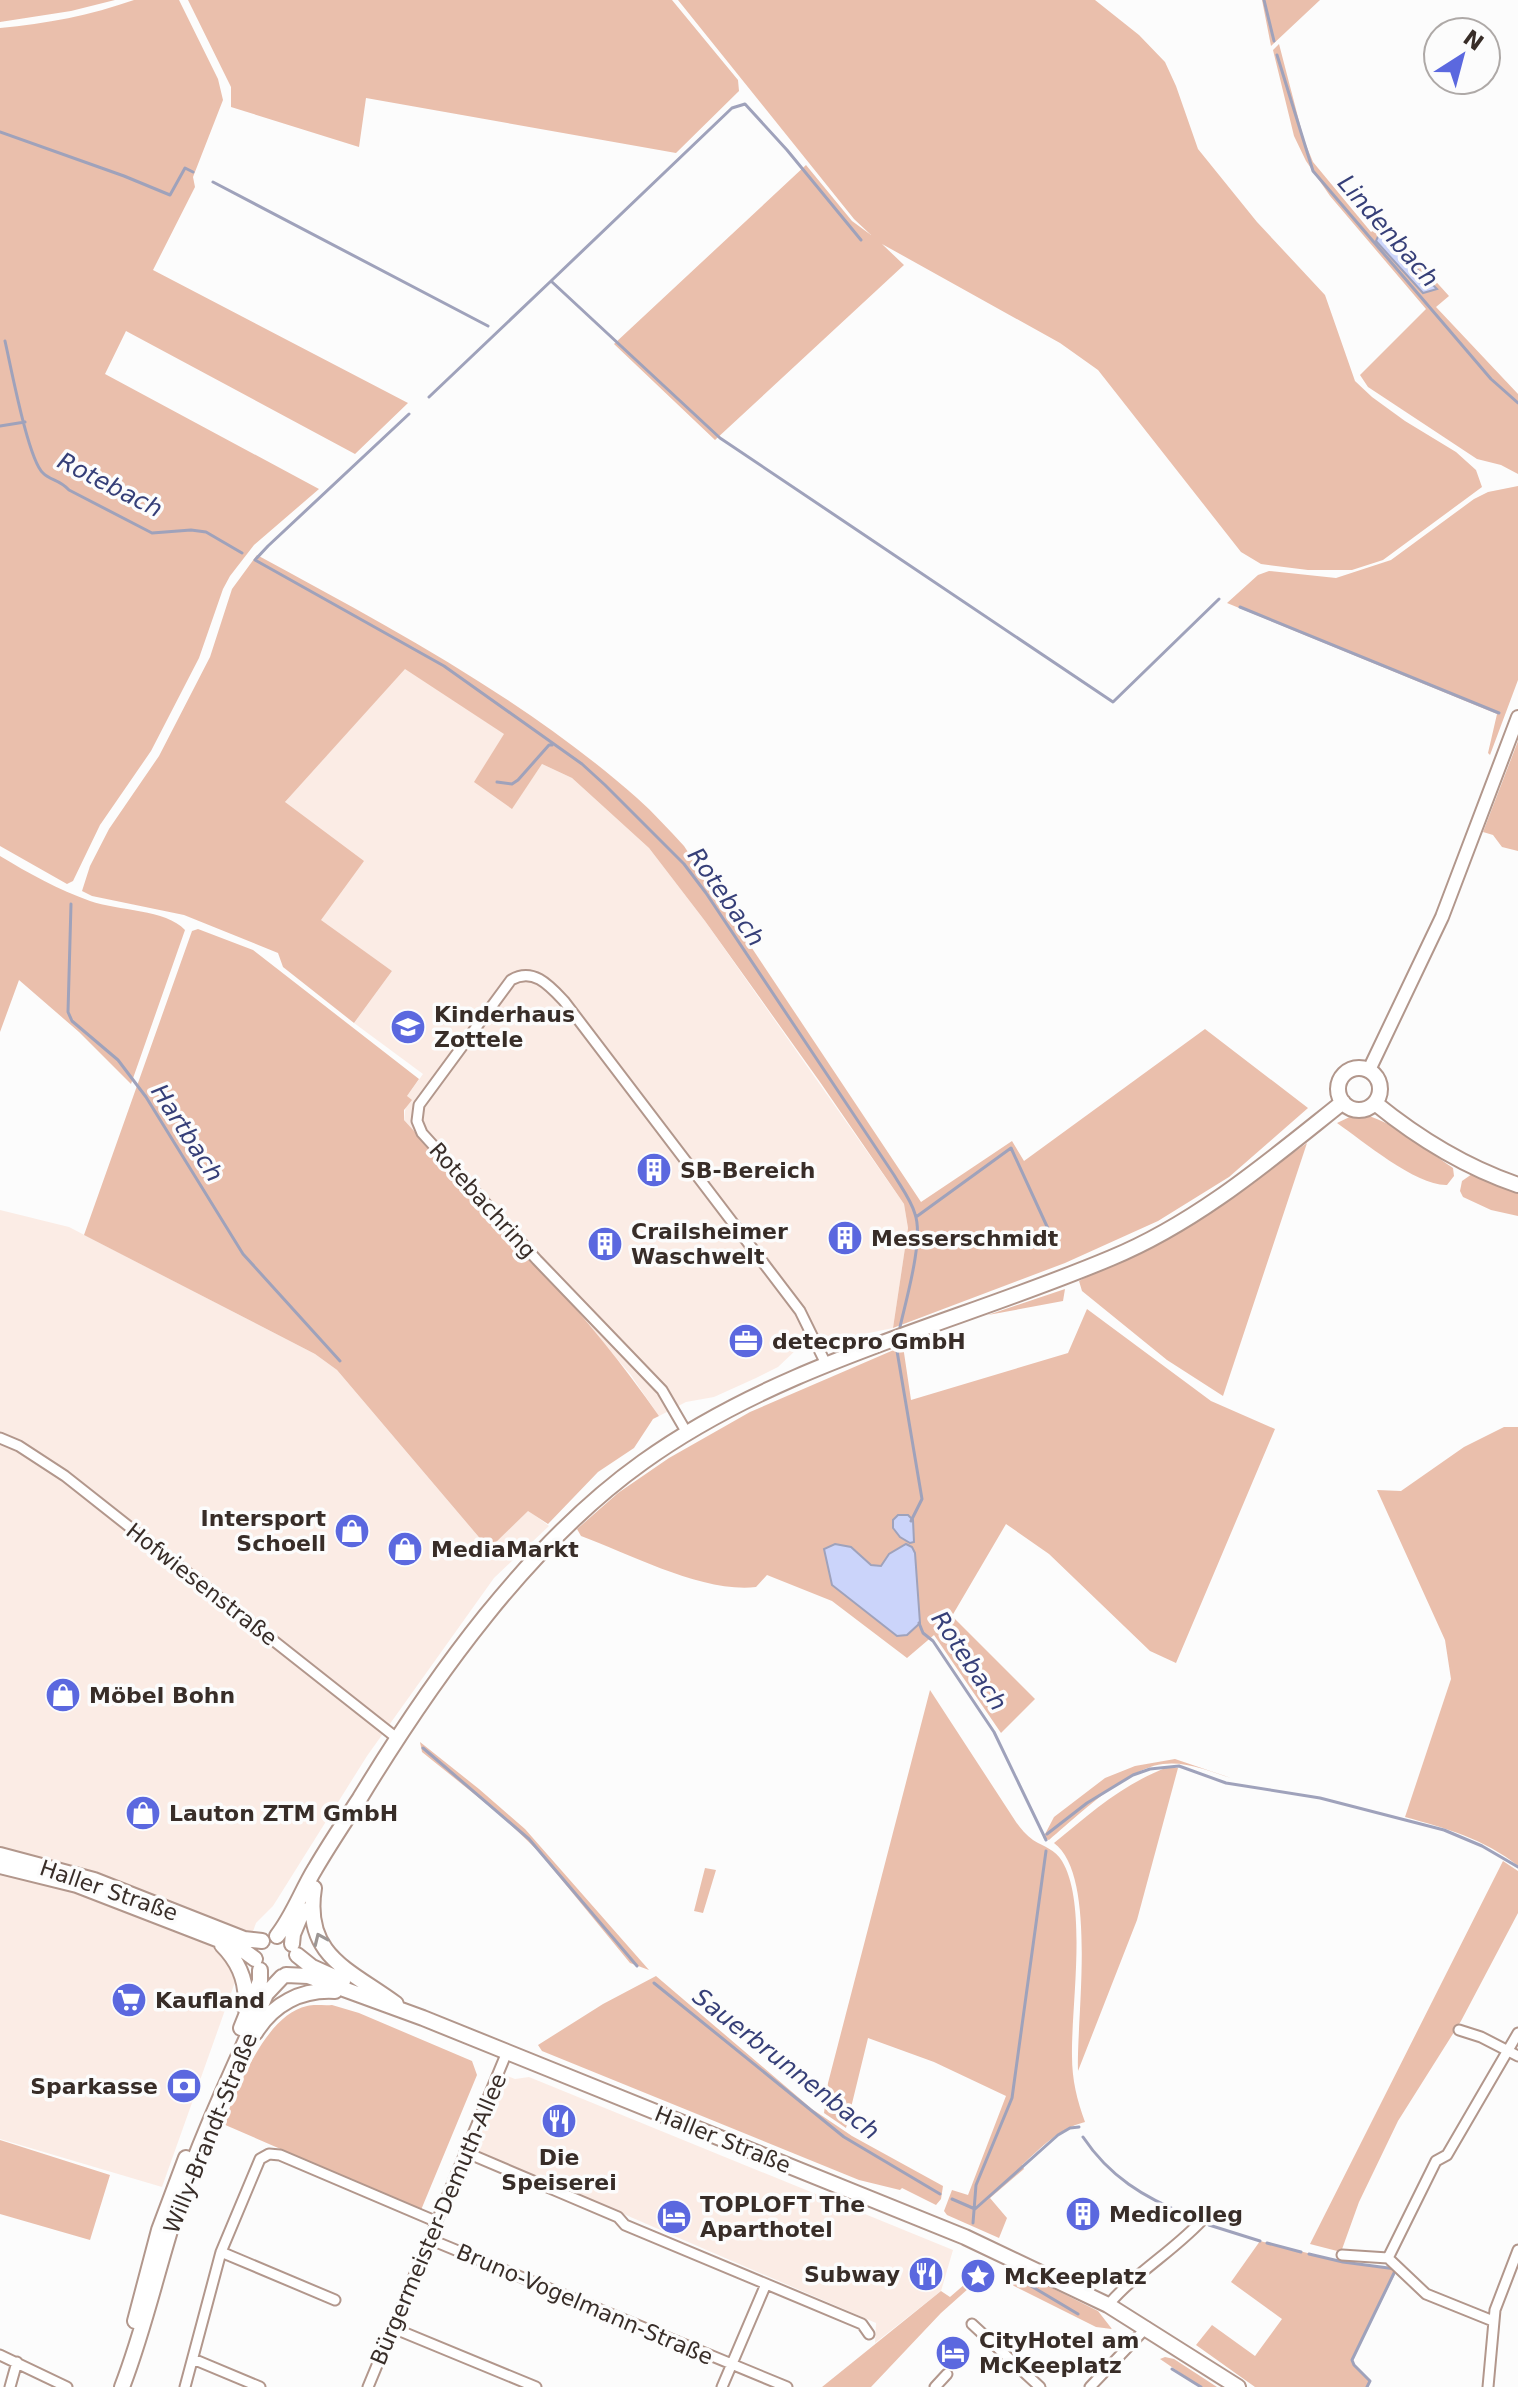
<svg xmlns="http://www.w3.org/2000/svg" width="1518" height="2387" font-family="'DejaVu Sans',sans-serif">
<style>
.built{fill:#fbece5}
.green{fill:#eabfac;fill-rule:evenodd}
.water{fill:#cbd4fa;stroke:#9fa2bb;stroke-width:2}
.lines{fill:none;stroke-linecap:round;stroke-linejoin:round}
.stream{stroke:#9fa2bb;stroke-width:3}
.minor-casing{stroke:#b2978c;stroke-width:13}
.tertiary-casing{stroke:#b2978c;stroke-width:16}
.secondary-casing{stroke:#b2978c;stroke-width:18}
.minor{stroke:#fff;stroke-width:9}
.tertiary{stroke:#fff;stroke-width:12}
.secondary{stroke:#fff;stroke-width:14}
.oneway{stroke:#9c9694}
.labels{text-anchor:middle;stroke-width:7;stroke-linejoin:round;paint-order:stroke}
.poi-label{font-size:22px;font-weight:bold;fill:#382d28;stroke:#fcfcfc;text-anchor:start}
.street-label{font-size:22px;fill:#382d28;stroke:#fcfcfc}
.water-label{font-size:24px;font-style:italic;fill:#363f78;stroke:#fcfcfc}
</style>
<rect width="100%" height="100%" fill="#fcfcfc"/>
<path class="built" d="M405,668L505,734L512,808L542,764L572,778L649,848L705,921L904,1204L908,1228L893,1328L845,1338L834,1336L797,1349L778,1367L756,1378L714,1397L686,1402L659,1416L630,1374L583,1319L404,1120L407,1096L423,1074L354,1023L392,971L321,921L285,802Z
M0,1210L69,1227L315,1354L337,1370L489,1549L528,1510L549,1526L494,1578L367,1756L273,1906L256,1923L162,2187L0,2139Z
M502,2074L515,2079L529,2077L953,2250L941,2291L875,2343L876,2323L473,2149Z"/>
<path class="green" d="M0,0H115L71,11L0,22Z
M134,0H179L218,79L223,100L193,177L195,187L153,270L408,403L355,454L126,331L105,374L319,489L254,545L230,576L223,589L199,658L151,751L100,825L73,881L67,884L0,846V28C46,24 91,15 134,0Z
M188,0H672L738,80L739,91L676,153L366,98L359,147L231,107V87Z
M678,0H1095L1139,35L1165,62L1176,86L1198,149L1257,222L1325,295L1355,381L1372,397L1405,421L1456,452L1476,470L1482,487L1383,560L1352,570H1308L1261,564L1241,552L1098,370L1060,343L882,244L904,265L715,440L614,344L806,165L852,221L871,235L854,219Z
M1262,0H1320L1271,46Z
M1279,44L1304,140L1313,162L1371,232L1383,223L1449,296L1436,307L1518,394V474L1501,465L1477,459L1368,387L1360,375L1426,309L1330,196L1306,161L1294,136L1273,50Z
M1518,486V680L1490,755L1488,753L1497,714L1227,603L1258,575L1269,571L1336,578L1391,560L1474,499L1488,492Z
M257,555C388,626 525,699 637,798C654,813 669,830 684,846L921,1202L1012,1141L1024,1161L1205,1029L1308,1108L1229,1177L1158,1221L1065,1263L893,1328L908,1228L904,1204L820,1082L705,921L649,848L572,778L542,764L512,809L474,782L504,734L405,669L285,802L364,861L321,920L392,971L354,1023L283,967L278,953L184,915L92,896L82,891L90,866L109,829L159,756L210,657L232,589Z
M1518,741V851L1502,847L1493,835L1483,832Z
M0,856C28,873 59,890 90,901C118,911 166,909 185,930L131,1084L79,1032L19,980L0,1032Z
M198,929L253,950L419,1079L407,1096L412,1100L404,1110V1120C491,1216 585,1309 659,1416L653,1419L634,1448L598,1472L548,1524L528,1511L489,1549L337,1370L315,1354L84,1235L192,931Z
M1358,1113C1394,1121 1422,1147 1453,1168L1454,1176L1447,1185C1416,1186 1363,1141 1337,1123Z
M1307,1143L1223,1396L1167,1360L1082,1291L1079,1281L1220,1205Z
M1472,1174L1518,1193V1216L1491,1210L1463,1197L1460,1191L1462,1181Z
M1065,1289L1063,1301L988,1315Z
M1087,1309L1211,1401L1275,1429L1176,1663L1150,1651L1049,1554L1006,1524L952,1616L1035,1699L1001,1733L934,1635L907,1658L832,1601L767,1575L756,1587C703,1593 632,1555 581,1536L577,1529L618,1493L669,1458L750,1412L903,1346L911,1400L1068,1353ZM905,1544L915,1553L920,1623L905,1636L851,1547L871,1565L881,1566L889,1554Z
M1504,1427H1518V1866C1485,1839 1445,1828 1405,1817L1451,1679L1445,1640L1377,1490L1401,1491L1464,1447Z
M930,1690L1016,1822C1021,1829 1026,1835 1033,1840C1044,1847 1055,1849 1062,1861C1088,1904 1071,2006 1072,2056C1072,2080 1077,2100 1085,2122C1058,2129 1042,2147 1022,2165L1024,2169L990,2198L1007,2218L999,2238L947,2215L944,2211L952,2190L968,2195L1006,2096L934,2062L868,2038L846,2128L824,2113L828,2083Z
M420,1742L479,1789L525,1829L649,1970L630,1963L538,1851L504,1818L422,1752Z
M1175,1759L1231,1778C1209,1771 1186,1761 1163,1764C1127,1768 1076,1817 1049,1840L1043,1838L1054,1817L1105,1778L1135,1766Z
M1168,1767L1178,1768L1137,1920L1078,2071C1076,2020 1098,1875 1054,1843C1092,1812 1121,1785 1168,1767Z
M1503,1861L1518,1871V1913L1461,2021L1398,2121L1359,2202L1341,2252L1310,2244Z
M705,1868L716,1870L703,1913L694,1911Z
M656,1976L812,2109L852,2136L943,2186L941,2199L936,2205L902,2188L900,2190L859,2180L542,2051L538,2045L603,2004Z
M332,2005L359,2013L472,2061L477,2075L421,2210L223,2124C238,2089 265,2015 307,2006C315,2004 324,2006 332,2005Z
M0,2140L110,2175L90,2240L0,2214Z
M1260,2241L1343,2262L1394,2268L1396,2272L1352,2360L1354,2365L1370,2381L1367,2387H1255L1196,2345L1212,2325L1255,2356L1282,2319L1231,2282Z
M1014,2269L1098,2311L1112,2329L1096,2327L1008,2283Z
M965,2284L969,2288L941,2313L871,2387H822L941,2291L950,2297Z
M1165,2357L1174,2359L1217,2387H1201L1160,2359Z"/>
<path class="water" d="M1380,232L1437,289L1423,293L1376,241Z
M898,1515H908L913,1520L914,1542L910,1543L900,1537L893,1528V1520Z
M835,1544L851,1547L871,1565L881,1566L889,1554L906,1544L912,1547L915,1553L920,1623L907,1635L897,1636L832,1585L824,1549Z"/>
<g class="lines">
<path class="stream" d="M1264,0L1274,41
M1277,55L1313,171L1491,379L1518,403
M0,132L124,176L170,195L185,168L193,172
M213,182L488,326
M551,281L732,108L745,104L787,150L861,240
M5,341C11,367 28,459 43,473C51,481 59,479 69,490L152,533L191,530L206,532L242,553
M429,397L551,281L720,438L1113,702L1219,599
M409,414L268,546L255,560L444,666L582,764L605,785L684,864L706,893L894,1175C901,1187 911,1200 915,1214C924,1239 906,1300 900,1327
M0,426L25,422
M1240,607L1499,713
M497,782L512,784L518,780L549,745H552
M71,904L68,1012L72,1021L118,1060L146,1097L243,1254L340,1361
M916,1217L1011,1148L1050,1233
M897,1351L922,1499L911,1521
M919,1623L923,1633L933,1641L994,1732L1046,1840
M423,1748L529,1839L637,1966
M1047,1834L1087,1803L1133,1775L1150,1769L1179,1766L1226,1783L1320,1798L1444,1830L1482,1846L1518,1867
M654,1983L844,2137L940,2194
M1083,2137C1109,2176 1144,2198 1188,2215
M952,2199L975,2209
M975,2209L1058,2135L1070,2128L1079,2127
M973,2223L976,2185L1012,2098L1046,1851
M1209,2225L1260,2241
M1267,2243L1301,2252
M1309,2254L1343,2262L1396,2269L1352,2360L1354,2365L1370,2381L1367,2387
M1021,2280L1078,2314
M1172,2369L1201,2387"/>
<defs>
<path id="minor" d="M687,1433L662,1390L537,1260L422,1133L417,1121L419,1105L511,980C533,967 549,985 564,1001L800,1311L827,1366
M0,1438L19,1446L65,1476L398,1739
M1459,2030L1481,2037L1518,2056
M465,2152L618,2217L625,2225L862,2324L869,2334
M429,2239L787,2387
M221,2252L335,2300
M1342,2255L1388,2258L1436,2161L1447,2155L1518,2033
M1388,2258L1426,2294L1493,2321
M1108,2305C1137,2271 1177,2249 1206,2216
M972,2324L1040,2387
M393,2328L536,2387
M0,2355L67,2387
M193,2359L260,2387
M10,2387L17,2362
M185,2387L221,2252L260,2159L269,2154L280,2155L435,2221
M368,2387L507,2052
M722,2387L766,2284
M935,2387L947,2374
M1090,2387L1147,2327
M1488,2387L1495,2310L1518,2250"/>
<path id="tertiary" d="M1369,1070L1442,917L1518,717"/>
<path id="secondary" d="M1338 1089a21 21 0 1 1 42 0a21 21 0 1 1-42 0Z
M1375,1103C1418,1138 1465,1167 1518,1185
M0,1855L94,1880L244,1939L262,1941
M0,1866L77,1885L240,1948L255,1959
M314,1888C303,1956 350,1970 396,2004
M277,1936C293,1916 302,1890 315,1869C329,1845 345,1821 360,1798C433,1678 528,1544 643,1462C782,1362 955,1324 1111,1258C1198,1222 1270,1160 1343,1102
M292,1944L293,1934L303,1910
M222,1945C240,1963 248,1983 245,2008
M297,1955L312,1967L343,1981
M286,1975L308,1976L423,2018L965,2237L1108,2305L1238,2387
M241,2028L260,1981V1970
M255,2033C273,2004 301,1989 335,1991
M135,2321L159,2230L186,2158
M122,2387C146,2325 159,2261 180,2199C204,2129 237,2062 266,1994L282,1977"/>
</defs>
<use href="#minor" class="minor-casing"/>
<use href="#tertiary" class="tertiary-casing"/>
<use href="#secondary" class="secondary-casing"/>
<use href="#minor" class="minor"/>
<use href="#tertiary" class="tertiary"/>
<use href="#secondary" class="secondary"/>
</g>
<defs><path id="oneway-chevron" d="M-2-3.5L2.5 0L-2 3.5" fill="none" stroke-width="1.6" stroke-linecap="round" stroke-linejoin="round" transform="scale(2)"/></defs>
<use class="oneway" href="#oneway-chevron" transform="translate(320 1939) rotate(-114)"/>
<defs>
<symbol id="school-disc" viewBox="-11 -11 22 22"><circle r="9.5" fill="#5b68df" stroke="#fcfcfc"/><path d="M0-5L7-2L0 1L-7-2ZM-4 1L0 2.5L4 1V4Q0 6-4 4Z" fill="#fff"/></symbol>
<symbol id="building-disc" viewBox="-11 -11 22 22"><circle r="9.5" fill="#5b68df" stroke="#fcfcfc"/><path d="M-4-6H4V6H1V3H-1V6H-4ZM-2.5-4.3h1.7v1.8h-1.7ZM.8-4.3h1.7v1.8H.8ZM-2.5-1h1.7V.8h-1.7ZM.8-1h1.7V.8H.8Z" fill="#fff"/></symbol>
<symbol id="office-disc" viewBox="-11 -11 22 22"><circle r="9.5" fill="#5b68df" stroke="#fcfcfc"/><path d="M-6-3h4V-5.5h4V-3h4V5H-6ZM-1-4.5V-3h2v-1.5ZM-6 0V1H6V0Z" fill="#fff"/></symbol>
<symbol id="shop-disc" viewBox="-11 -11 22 22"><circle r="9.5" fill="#5b68df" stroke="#fcfcfc"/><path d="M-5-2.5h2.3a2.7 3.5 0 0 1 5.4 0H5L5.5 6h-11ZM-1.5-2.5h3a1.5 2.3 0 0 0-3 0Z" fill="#fff"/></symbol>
<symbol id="supermarket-disc" viewBox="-11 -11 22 22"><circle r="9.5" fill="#5b68df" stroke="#fcfcfc"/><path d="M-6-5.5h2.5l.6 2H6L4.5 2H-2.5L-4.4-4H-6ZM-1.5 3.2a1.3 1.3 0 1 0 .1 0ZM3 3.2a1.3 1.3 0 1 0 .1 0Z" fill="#fff"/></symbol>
<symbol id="bank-disc" viewBox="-11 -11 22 22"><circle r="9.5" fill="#5b68df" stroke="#fcfcfc"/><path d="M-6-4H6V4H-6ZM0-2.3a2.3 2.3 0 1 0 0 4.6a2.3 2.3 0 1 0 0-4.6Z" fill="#fff"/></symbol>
<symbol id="restaurant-disc" viewBox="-11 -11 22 22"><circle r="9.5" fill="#5b68df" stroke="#fcfcfc"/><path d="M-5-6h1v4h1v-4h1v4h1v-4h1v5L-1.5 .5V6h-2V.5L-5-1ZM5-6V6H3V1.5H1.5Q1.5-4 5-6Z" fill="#fff"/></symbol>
<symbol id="hotel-disc" viewBox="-11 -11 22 22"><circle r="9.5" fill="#5b68df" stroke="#fcfcfc"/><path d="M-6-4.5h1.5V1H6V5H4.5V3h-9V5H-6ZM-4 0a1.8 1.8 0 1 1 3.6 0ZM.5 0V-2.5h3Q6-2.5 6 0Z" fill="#fff"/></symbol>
<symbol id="sight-disc" viewBox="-11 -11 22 22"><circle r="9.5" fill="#5b68df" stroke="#fcfcfc"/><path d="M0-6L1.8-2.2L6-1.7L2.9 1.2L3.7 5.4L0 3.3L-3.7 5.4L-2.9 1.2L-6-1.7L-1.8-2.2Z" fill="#fff"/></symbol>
</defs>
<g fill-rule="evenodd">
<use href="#school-disc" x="388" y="1007" width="40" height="40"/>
<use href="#building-disc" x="634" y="1150" width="40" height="40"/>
<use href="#building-disc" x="825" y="1218" width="40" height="40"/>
<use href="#building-disc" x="585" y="1224" width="40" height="40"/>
<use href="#office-disc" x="726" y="1321" width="40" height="40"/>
<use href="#shop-disc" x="332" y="1511" width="40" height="40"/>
<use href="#shop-disc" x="385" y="1529" width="40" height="40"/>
<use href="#shop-disc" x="43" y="1675" width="40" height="40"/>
<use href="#shop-disc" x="123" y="1793" width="40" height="40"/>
<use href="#supermarket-disc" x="109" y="1980" width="40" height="40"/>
<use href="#bank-disc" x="164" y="2066" width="40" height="40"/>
<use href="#restaurant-disc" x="539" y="2101" width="40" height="40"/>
<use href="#building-disc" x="1063" y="2194" width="40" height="40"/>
<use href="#hotel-disc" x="654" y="2197" width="40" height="40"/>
<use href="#restaurant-disc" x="906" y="2254" width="40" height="40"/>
<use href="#sight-disc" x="958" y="2256" width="40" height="40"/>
<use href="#hotel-disc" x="933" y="2333" width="40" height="40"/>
</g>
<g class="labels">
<g class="poi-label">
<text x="434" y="1022">Kinderhaus<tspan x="434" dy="25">Zottele</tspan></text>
<text x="680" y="1178">SB-Bereich</text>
<text x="631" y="1239">Crailsheimer<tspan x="631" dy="25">Waschwelt</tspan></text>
<text x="871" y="1246">Messerschmidt</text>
<text x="772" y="1349">detecpro GmbH</text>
<text x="326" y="1526" text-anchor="end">Intersport<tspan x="326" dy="25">Schoell</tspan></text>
<text x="431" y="1557">MediaMarkt</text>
<text x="89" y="1703">Möbel Bohn</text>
<text x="169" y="1821">Lauton ZTM GmbH</text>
<text x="155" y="2008">Kaufland</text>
<text x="158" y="2094" text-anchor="end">Sparkasse</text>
<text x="559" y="2165" text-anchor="middle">Die<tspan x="559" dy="25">Speiserei</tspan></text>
<text x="700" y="2212">TOPLOFT The<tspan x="700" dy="25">Aparthotel</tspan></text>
<text x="1109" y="2222">Medicolleg</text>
<text x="900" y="2282" text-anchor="end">Subway</text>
<text x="1004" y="2284">McKeeplatz</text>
<text x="979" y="2348">CityHotel am<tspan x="979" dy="25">McKeeplatz</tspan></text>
</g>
<g class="street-label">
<text transform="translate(483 1200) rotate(48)" y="8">Rotebachring</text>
<text transform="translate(202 1584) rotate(38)" y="8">Hofwiesenstraße</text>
<text transform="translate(109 1890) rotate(19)" y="8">Haller Straße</text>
<text transform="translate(210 2133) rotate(-68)" y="8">Willy-Brandt-Straße</text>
<text transform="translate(723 2139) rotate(22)" y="8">Haller Straße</text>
<text transform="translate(438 2219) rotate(-67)" y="8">Bürgermeister-Demuth-Allee</text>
<text transform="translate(585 2304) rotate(23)" y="8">Bruno-Vogelmann-Straße</text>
</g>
<g class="water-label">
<text transform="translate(1388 231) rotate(49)" y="8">Lindenbach</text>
<text transform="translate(110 485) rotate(27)" y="8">Rotebach</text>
<text transform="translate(726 897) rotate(55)" y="8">Rotebach</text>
<text transform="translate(187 1133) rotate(57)" y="8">Hartbach</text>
<text transform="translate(969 1661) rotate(56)" y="8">Rotebach</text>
<text transform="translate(786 2064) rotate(38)" y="8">Sauerbrunnenbach</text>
</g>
</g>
<g transform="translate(1462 56) rotate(36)"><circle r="38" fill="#fcfcfc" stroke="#aea9a7" stroke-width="2"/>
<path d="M0-6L14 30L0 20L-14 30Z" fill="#5b68df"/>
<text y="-12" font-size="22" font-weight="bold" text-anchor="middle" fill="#382d28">N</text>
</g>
</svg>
